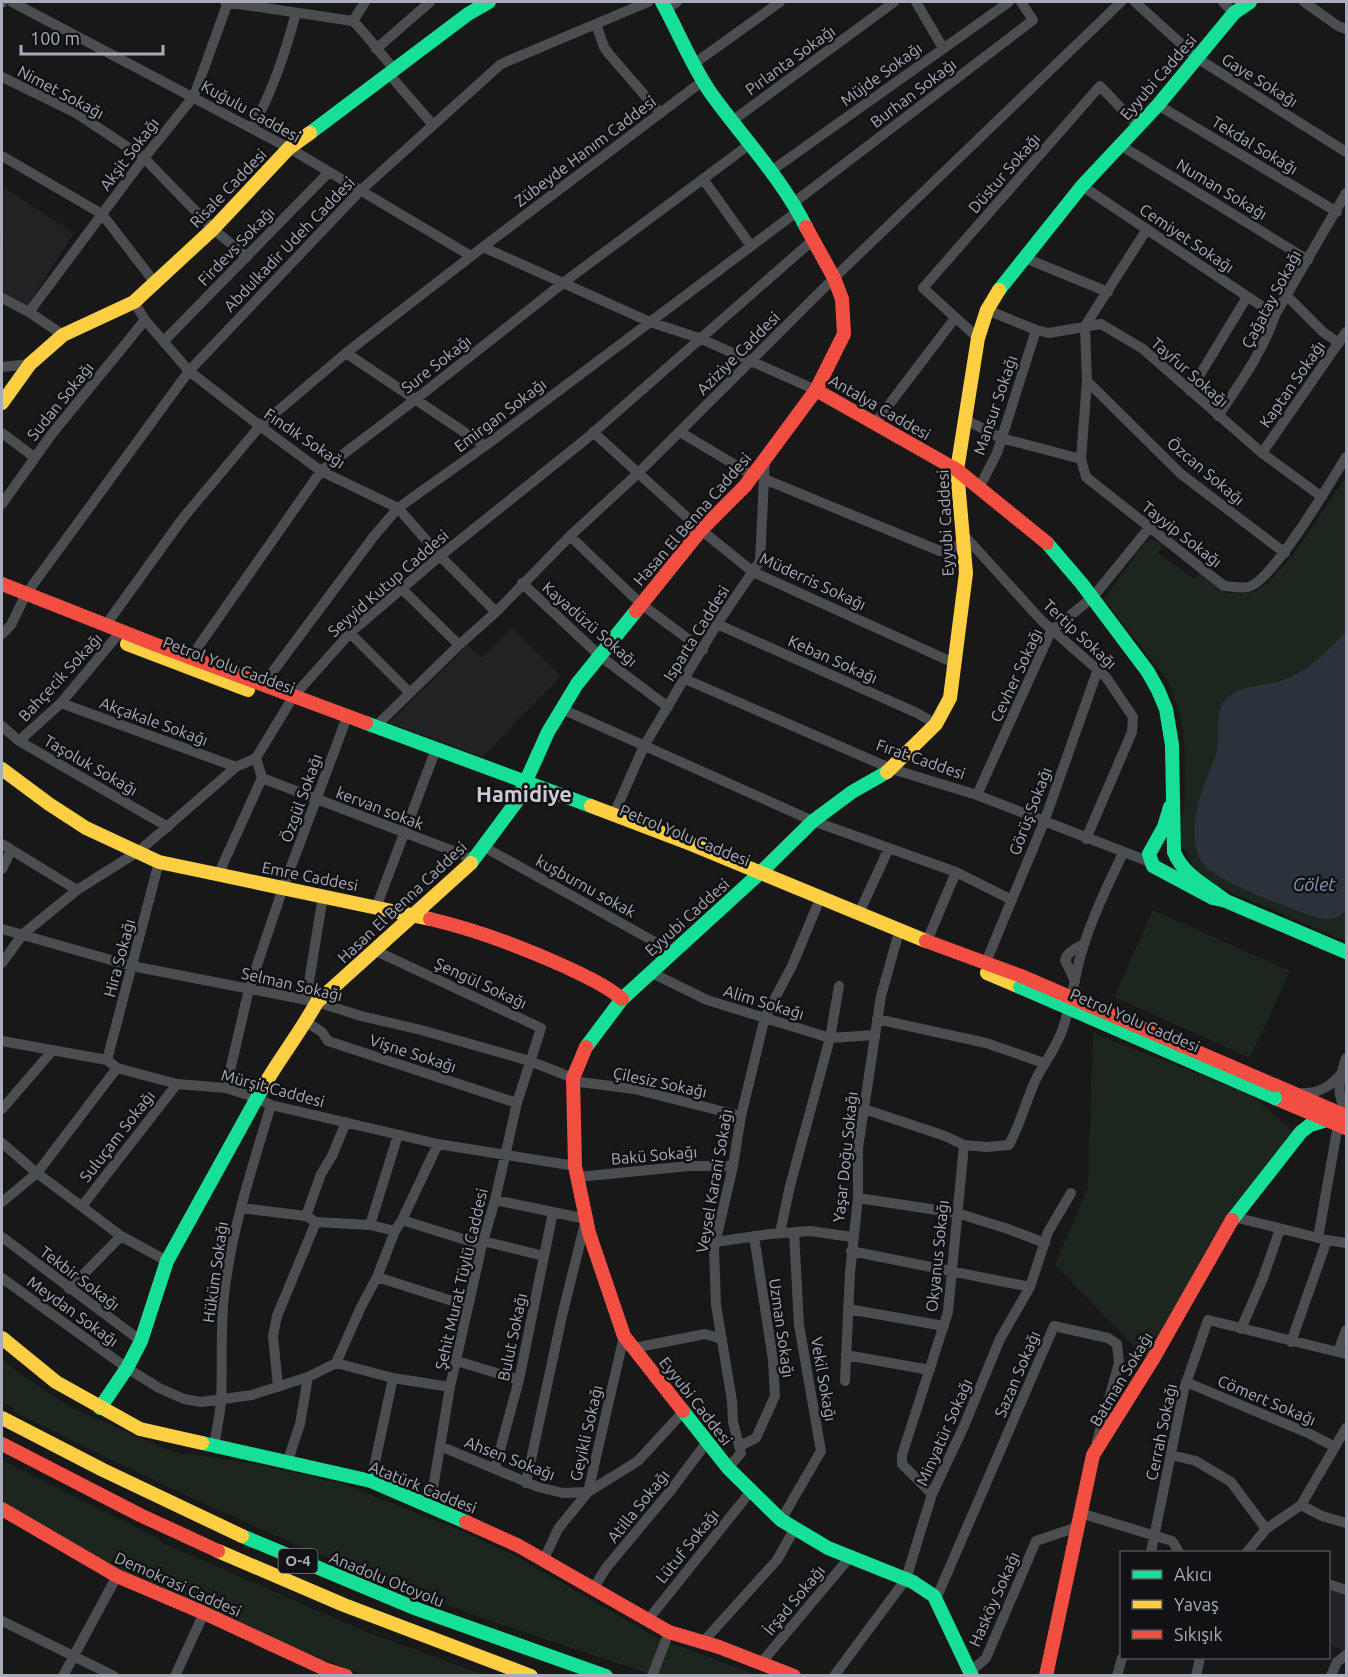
<svg xmlns="http://www.w3.org/2000/svg" width="1348" height="1677" font-family="Ubuntu,sans-serif">
<style>
.built{fill:#222224}
.green{fill:#1d251f}
.water{fill:#2a323b}
.lines{fill:none;stroke-linecap:round;stroke-linejoin:round}
.street{stroke:#4c4d51;stroke-width:10}
.fast{stroke:#16e098;stroke-width:14}
.slow{stroke:#ffcf43;stroke-width:14}
.jam{stroke:#f24e42;stroke-width:14}
.fast-bridge{stroke:#16e098;stroke-width:14}
.jam-bridge{stroke:#f24e42;stroke-width:14}
.labels{text-anchor:middle;stroke-width:5;stroke-linejoin:round;paint-order:stroke}
.shield{fill:#121214;stroke:#7b7e88;stroke-width:1.5}
.shield-label{font-size:15px;font-weight:bold;fill:#a8adb9}
.street-label{font-size:16px;fill:#a8adb9;stroke:#121214}
.water-label{font-size:18px;font-style:italic;fill:#7e99b6;stroke:#121214}
.district-label{font-size:22px;font-weight:bold;fill:#c9ccd5;stroke:#121214}
</style>
<rect width="100%" height="100%" fill="#181818"/>
<path class="built" d="M2,186L74,233L28,305L2,293V250L4,244L2,228Z
M512,628L561,676L483,757L389,723L468,645L482,658Z
M1328,1590L1346,1595V1649L1345,1651L1329,1645Z"/>
<path class="green" d="M1346,477V941L1218,887L1193,867L1187,852L1182,848C1179,829 1184,811 1185,792C1187,754 1184,717 1168,681L1104,599L1145,543L1152,539L1164,545L1158,553L1194,579L1201,572L1226,593H1247L1258,590L1268,583L1293,555Z
M1153,910L1290,971L1250,1058L1114,997Z
M1093,1033L1252,1095L1293,1131L1148,1361L1055,1265L1088,1187Z
M2,1358L15,1370L70,1407L173,1452L251,1463L343,1484L464,1532L514,1555L657,1638L757,1675H652L479,1617L341,1564L229,1515L126,1467L13,1411L14,1408L2,1402Z
M2,1460L161,1540V1542L364,1631L485,1675H364L299,1650L105,1565L2,1501Z"/>
<path class="water" d="M1346,631V910C1337,921 1327,920 1314,917C1286,906 1222,885 1204,864C1200,860 1197,853 1196,848C1189,821 1204,784 1214,760C1222,742 1212,715 1226,699C1240,684 1268,686 1286,679C1309,670 1330,649 1346,631Z"/>
<g class="lines">
<path class="street" d="M12,2L289,148L471,256
M225,2L353,21C368,36 380,53 394,69
M916,2L943,48
M1135,2L1197,58L1346,152
M1223,2L1234,13
M1304,2L1338,26L1346,29
M2,3V2
M666,9L677,2
M353,21L365,2
M596,24L604,47L609,54L660,113
M376,49L430,2
M695,63L780,2
M388,73L433,125
M2,77L76,113L144,158L213,229L247,257
M1158,105L1337,212
M732,121L894,2
M252,128C273,91 285,53 296,13
M1120,145L1308,260
M2,156L102,214L155,283
M771,171L1009,2
M703,179L751,246
M1082,186L1275,315
M792,204L1033,20L1021,2
M483,247L704,80
M1025,258L1108,292
M1287,296L1323,332L1339,343
M2,298L29,312L63,335
M134,302L145,320L189,371L260,426L321,471L398,508L440,556L496,612
M987,310L1036,330L1049,333L1101,324L1143,349L1262,453L1322,497
M29,312L144,158L194,96L228,2
M978,338L923,288L1100,86L1138,126
M164,341L329,172
M346,353L485,446
M2,367L30,364
M1087,381L1181,474L1285,553
M1190,391L1247,297
M1218,416C1240,383 1263,352 1275,315L1346,193
M964,419L1001,438L1081,459L1086,477L1224,586C1231,586 1241,589 1248,587C1273,581 1331,481 1346,457
M875,423L955,318
M593,432L701,530L753,572L954,663
M680,432L752,475
M2,433L34,457
M1262,453L1346,332
M1081,459L1087,381L1085,326L1147,229
M764,479L940,551L963,544
M979,488L997,453L1036,330
M2,504L51,435L145,320
M962,533L1041,620L1106,677L1133,717L1132,732L1086,839
M570,536L641,604L703,650
M522,583L600,656L668,707
M402,589L459,645
M717,624L917,713L936,724
M105,626L183,518L260,426L346,353L483,247L650,322L699,338L816,390
M350,633L410,693
M2,634L11,625L26,594L189,371L360,191L501,64L648,2
M191,657L321,471L416,399L563,283L750,144
M685,679L892,769L977,795L1150,862
M262,686L374,536L398,508L485,446L798,211
M61,703L236,767
M562,709L813,821L956,872L1012,900
M2,726L19,741L168,827
M376,726L459,645L496,612L570,536L634,477L834,278L1121,2
M19,741L61,703L121,631
M256,758L262,778L474,859
M977,795L1051,631L1093,597L1149,528
M614,814L644,746L717,624L760,561L765,459
M2,844L77,890
M484,847L673,952
M2,869L11,851
M218,875L262,778
M377,905L433,757
M859,913L889,848
M2,929L132,966L317,1002L361,1016L421,1030L530,1061L573,1078
M927,941L956,872
M376,951L541,1028L517,1103L495,1200L482,1245L450,1387L430,1506
M986,962L1044,822L1098,669
M2,963L23,934L77,890L139,851L236,767L256,758L293,697L350,633L440,556L586,439L813,240
M650,972L707,1000L830,1038L875,1035
M1075,981L1065,960C1068,951 1077,948 1085,943
M306,1000L323,896
M877,1019L986,1043L1044,1063
M306,1022L322,1032L328,1041L517,1103
M2,1041L107,1060L117,1068L177,1084L226,1088L257,1098L271,1105L438,1144L575,1166
M1346,1058C1340,1076 1335,1094 1346,1110
M107,1060L159,862
M572,1081L634,1089L741,1116
M226,1088L249,989L283,888L344,725
M1297,1093C1317,1094 1328,1089 1341,1074
M2,1109L53,1050
M864,1109L945,1136L964,1145L987,1147L1009,1145C1020,1124 1026,1102 1035,1081C1044,1063 1057,1047 1063,1028C1072,1003 1074,976 1082,951C1092,917 1108,885 1123,853
M2,1143L37,1173L121,1236L167,1261
M578,1177L689,1166H733
M858,1198L957,1213L1008,1229L1045,1243
M495,1200L586,1219L562,1316L526,1483
M2,1202L37,1173L117,1068
M82,1206L177,1084
M241,1208L306,1216L316,1222L370,1225L395,1231
M306,1216L321,1174L332,1156L346,1122
M1234,1217L1327,1240L1346,1243
M402,1220L482,1245
M370,1225L398,1135
M780,1233L790,1186L830,1038L839,986
M2,1237L141,1341
M1318,1238L1338,1125
M483,1241L544,1256
M715,1242L770,1234L810,1231L852,1237
M851,1251L1030,1287
M377,1277L468,1306
M2,1278L127,1368L159,1388L184,1399L201,1402L252,1395L308,1377L336,1363L361,1307L377,1277L395,1231L402,1220L438,1144
M69,1289L121,1236
M848,1309L944,1326
M1241,1329L1263,1278L1280,1229
M1291,1342L1327,1240
M634,1348L705,1334L722,1339
M1338,1352L1346,1330
M846,1355L930,1370
M457,1361L519,1380
M336,1363L393,1378L450,1387
M845,1381L850,1273L858,1198V1148L881,996L897,939
M1186,1382L1310,1434L1335,1447
M278,1387L273,1336L277,1316L316,1222
M440,1446L538,1487L563,1493L588,1492L638,1461L683,1412
M740,1446L756,1438L775,1396L773,1360L754,1236
M214,1447C216,1432 220,1416 221,1401C223,1366 220,1331 224,1296C231,1231 252,1168 271,1105
M1171,1455L1196,1461L1231,1482L1266,1529
M287,1463L300,1424L308,1377
M495,1468L519,1380L553,1212
M728,1468L741,1453L733,1422L732,1401L716,1305L714,1248L733,1166L741,1116L765,1017L792,966L817,906
M371,1481L393,1378
M932,1494L902,1464V1455L948,1312L964,1145
M1301,1505L1322,1516L1346,1523
M1080,1513L1172,1541L1179,1552
M781,1520L821,1451L799,1325L794,1232
M1151,1552L1184,1389L1208,1320L1346,1354
M1247,1552L1266,1529L1301,1505L1346,1428
M544,1559L558,1529L588,1492L624,1336
M1328,1584L1346,1590
M593,1589L606,1568L671,1490L707,1442
M936,1599L1054,1326L1108,1338L1117,1344L1119,1363L1097,1441
M2,1621L114,1676
M647,1621L751,1491
M702,1643L777,1560L795,1528
M761,1663L850,1557
M970,1672L986,1658L1036,1541L1077,1527
M63,1676L117,1576
M175,1676L204,1613
M652,1676L669,1632
M834,1676L906,1579L932,1494L964,1426L1000,1339L1030,1287L1048,1232L1071,1193
M1117,1676L1122,1658
M1196,1676L1200,1658
M1331,1676L1337,1662L1346,1655"/>
<path class="fast" d="M662,2C678,31 691,64 710,92C742,137 781,177 806,227
M310,133L468,14L489,2
M999,290L1082,186L1158,105L1234,13L1250,2
M1047,543L1082,584L1148,672L1158,690L1166,709L1172,745L1174,852C1183,875 1207,886 1226,901
M366,723L591,806
M1170,807L1164,827L1149,854L1153,866L1213,898L1226,901L1346,952
M471,863L517,801L548,732L577,684L636,611
M586,1047L622,999L760,873L813,821L852,792L887,772
M1232,1220L1301,1132L1310,1125L1327,1120
M100,1408L127,1368L141,1341L167,1261L263,1087
M683,1411L728,1468L781,1520L828,1548L913,1582L934,1596L972,1676
M202,1443L371,1481L466,1522
M242,1536L417,1609L606,1676"/>
<path class="slow" d="M2,403L30,364L63,335L134,302L213,229L289,148L310,133
M127,644L248,690
M2,769L49,804L86,828L159,862L430,919
M887,772L936,724L950,698L966,573L957,470L978,338L987,310L999,290
M591,806L691,844L926,941
M987,973L1020,987
M263,1087C280,1058 301,1031 317,1002L471,863
M2,1338L56,1382L140,1429L202,1443
M2,1418L103,1470L242,1536
M218,1551L344,1605L531,1676"/>
<path class="jam" d="M816,390L957,470L1047,543
M2,584L154,644L366,723
M636,611L701,530L745,486L816,390L844,334L842,299L834,278L806,227
M430,919C477,930 522,947 566,967C585,976 605,985 622,999
M926,941L1021,976
M586,1047L573,1078L575,1166L589,1233L624,1336L683,1411
M1274,1085L1346,1116
M1275,1098L1346,1128
M2,1444L140,1515L218,1551
M2,1509L117,1576L204,1613L327,1670L346,1676
M466,1522L519,1546L669,1632L719,1647L794,1676
M1046,1676L1093,1455L1153,1359L1232,1220"/>
<path class="fast-bridge" d="M1020,987L1275,1098"/>
<path class="jam-bridge" d="M1021,976L1274,1085"/>
</g>
<g class="labels">
<rect class="shield" x="278.5" y="1549" width="39" height="24" rx="4.5"/>
<g class="shield-label">
<text x="298" y="1566">O-4</text>
</g>
<g class="street-label">
<text transform="translate(790 60) rotate(-36)" y="6">Pırlanta Sokağı</text>
<text transform="translate(881 74) rotate(-36)" y="6">Müjde Sokağı</text>
<text transform="translate(1158 77) rotate(-49)" y="6">Eyyubi Caddesi</text>
<text transform="translate(1260 80) rotate(32)" y="6">Gaye Sokağı</text>
<text transform="translate(61 92) rotate(28)" y="6">Nimet Sokağı</text>
<text transform="translate(913 93) rotate(-37)" y="6">Burhan Sokağı</text>
<text transform="translate(251 111) rotate(29)" y="6">Kuğulu Caddesi</text>
<text transform="translate(1255 145) rotate(31)" y="6">Tekdal Sokağı</text>
<text transform="translate(585 151) rotate(-37)" y="6">Zübeyde Hanım Caddesi</text>
<text transform="translate(129 154) rotate(-53)" y="6">Akşit Sokağı</text>
<text transform="translate(1004 173) rotate(-49)" y="6">Düstur Sokağı</text>
<text transform="translate(228 188) rotate(-46)" y="6">Risale Caddesi</text>
<text transform="translate(1222 189) rotate(31)" y="6">Numan Sokağı</text>
<text transform="translate(1187 238) rotate(34)" y="6">Cemiyet Sokağı</text>
<text transform="translate(289 244) rotate(-46)" y="6">Abdulkadir Udeh Caddesi</text>
<text transform="translate(236 246) rotate(-46)" y="6">Firdevs Sokağı</text>
<text transform="translate(1271 299) rotate(-62)" y="6">Çağatay Sokağı</text>
<text transform="translate(738 353) rotate(-45)" y="6">Aziziye Caddesi</text>
<text transform="translate(436 364) rotate(-38)" y="6">Sure Sokağı</text>
<text transform="translate(1190 372) rotate(41)" y="6">Tayfur Sokağı</text>
<text transform="translate(1292 384) rotate(-55)" y="6">Kaptan Sokağı</text>
<text transform="translate(60 401) rotate(-51)" y="6">Sudan Sokağı</text>
<text transform="translate(995 405) rotate(-71)" y="6">Mansur Sokağı</text>
<text transform="translate(880 407) rotate(30)" y="6">Antalya Caddesi</text>
<text transform="translate(500 415) rotate(-37)" y="6">Emirgan Sokağı</text>
<text transform="translate(305 438) rotate(34)" y="6">Fındık Sokağı</text>
<text transform="translate(1206 471) rotate(40)" y="6">Özcan Sokağı</text>
<text transform="translate(692 519) rotate(-49)" y="6">Hasan El Benna Caddesi</text>
<text transform="translate(945 523) rotate(-93)" y="6">Eyyubi Caddesi</text>
<text transform="translate(1182 534) rotate(38)" y="6">Tayyip Sokağı</text>
<text transform="translate(813 581) rotate(25)" y="6">Müderris Sokağı</text>
<text transform="translate(388 583) rotate(-41)" y="6">Seyyid Kutup Caddesi</text>
<text transform="translate(590 624) rotate(41)" y="6">Kayadüzü Sokağı</text>
<text transform="translate(696 633) rotate(-58)" y="6">Isparta Caddesi</text>
<text transform="translate(1080 634) rotate(43)" y="6">Tertip Sokağı</text>
<text transform="translate(833 659) rotate(24)" y="6">Keban Sokağı</text>
<text transform="translate(229 665) rotate(20)" y="6">Petrol Yolu Caddesi</text>
<text transform="translate(1016 675) rotate(-65)" y="6">Cevher Sokağı</text>
<text transform="translate(60 677) rotate(-47)" y="6">Bahçecik Sokağı</text>
<text transform="translate(154 721) rotate(20)" y="6">Akçakale Sokağı</text>
<text transform="translate(921 759) rotate(19)" y="6">Fırat Caddesi</text>
<text transform="translate(91 765) rotate(30)" y="6">Taşoluk Sokağı</text>
<text transform="translate(301 798) rotate(-70)" y="6">Özgül Sokağı</text>
<text transform="translate(380 808) rotate(21)" y="6">kervan sokak</text>
<text transform="translate(1030 811) rotate(-69)" y="6">Görüş Sokağı</text>
<text transform="translate(685 835) rotate(22)" y="6">Petrol Yolu Caddesi</text>
<text transform="translate(310 876) rotate(11)" y="6">Emre Caddesi</text>
<text transform="translate(586 886) rotate(29)" y="6">kuşburnu sokak</text>
<text transform="translate(402 902) rotate(-43)" y="6">Hasan El Benna Caddesi</text>
<text transform="translate(687 917) rotate(-42)" y="6">Eyyubi Caddesi</text>
<text transform="translate(119 958) rotate(-75)" y="6">Hira Sokağı</text>
<text transform="translate(481 983) rotate(25)" y="6">Şengül Sokağı</text>
<text transform="translate(292 984) rotate(13)" y="6">Selman Sokağı</text>
<text transform="translate(764 1002) rotate(17)" y="6">Alim Sokağı</text>
<text transform="translate(1135 1020) rotate(23)" y="6">Petrol Yolu Caddesi</text>
<text transform="translate(413 1053) rotate(18)" y="6">Vişne Sokağı</text>
<text transform="translate(660 1082) rotate(12)" y="6">Çilesiz Sokağı</text>
<text transform="translate(273 1088) rotate(15)" y="6">Mürşit Caddesi</text>
<text transform="translate(117 1136) rotate(-52)" y="6">Suluçam Sokağı</text>
<text transform="translate(654 1155) rotate(-5)" y="6">Bakü Sokağı</text>
<text transform="translate(845 1157) rotate(-84)" y="6">Yaşar Doğu Sokağı</text>
<text transform="translate(714 1181) rotate(-80)" y="6">Veysel Karani Sokağı</text>
<text transform="translate(937 1256) rotate(-84)" y="6">Okyanus Sokağı</text>
<text transform="translate(215 1272) rotate(-82)" y="6">Hüküm Sokağı</text>
<text transform="translate(80 1278) rotate(37)" y="6">Tekbir Sokağı</text>
<text transform="translate(461 1279) rotate(-77)" y="6">Şehit Murat Tüylü Caddesi</text>
<text transform="translate(73 1311) rotate(36)" y="6">Meydan Sokağı</text>
<text transform="translate(782 1328) rotate(82)" y="6">Uzman Sokağı</text>
<text transform="translate(512 1337) rotate(-78)" y="6">Bulut Sokağı</text>
<text transform="translate(1017 1374) rotate(-67)" y="6">Sazan Sokağı</text>
<text transform="translate(824 1379) rotate(80)" y="6">Vekil Sokağı</text>
<text transform="translate(1121 1379) rotate(-59)" y="6">Batman Sokağı</text>
<text transform="translate(1267 1400) rotate(23)" y="6">Cömert Sokağı</text>
<text transform="translate(696 1401) rotate(52)" y="6">Eyyubi Caddesi</text>
<text transform="translate(944 1432) rotate(-66)" y="6">Minyatür Sokağı</text>
<text transform="translate(1161 1432) rotate(-78)" y="6">Cerrah Sokağı</text>
<text transform="translate(586 1433) rotate(-77)" y="6">Geyikli Sokağı</text>
<text transform="translate(510 1458) rotate(21)" y="6">Ahsen Sokağı</text>
<text transform="translate(423 1487) rotate(22)" y="6">Atatürk Caddesi</text>
<text transform="translate(638 1506) rotate(-51)" y="6">Atilla Sokağı</text>
<text transform="translate(687 1546) rotate(-51)" y="6">Lütuf Sokağı</text>
<text transform="translate(387 1579) rotate(22)" y="6">Anadolu Otoyolu</text>
<text transform="translate(178 1584) rotate(24)" y="6">Demokrasi Caddesi</text>
<text transform="translate(994 1599) rotate(-66)" y="6">Hasköy Sokağı</text>
<text transform="translate(794 1600) rotate(-50)" y="6">İrşad Sokağı</text>
</g>
<g class="water-label">
<text x="1314" y="891">Gölet</text>
</g>
<g class="district-label">
<text x="524" y="802">Hamidiye</text>
</g>
</g>
<rect width="1348" height="1677" fill="none" stroke="#a8adb9" stroke-width="6"/>
<rect x="1120" y="1551" width="210" height="108" fill="#121214" stroke="#4e5056" stroke-width="1.5"/>
<rect x="1132" y="1570" width="30" height="9" fill="#16e098" stroke="#4e5056" stroke-width="1.5"/>
<text x="1174" y="1581" font-size="18" fill="#a8adb9">Akıcı</text>
<rect x="1132" y="1600" width="30" height="9" fill="#ffcf43" stroke="#4e5056" stroke-width="1.5"/>
<text x="1174" y="1611" font-size="18" fill="#a8adb9">Yavaş</text>
<rect x="1132" y="1630" width="30" height="9" fill="#f24e42" stroke="#4e5056" stroke-width="1.5"/>
<text x="1174" y="1641" font-size="18" fill="#a8adb9">Sıkışık</text>
<path d="M21 45v9h142v-9" fill="none" stroke="#a8adb9" stroke-width="3"/>
<text x="30" y="45" font-size="18" fill="#a8adb9" stroke="#121214" stroke-width="4.5" paint-order="stroke">100 m</text>
</svg>
